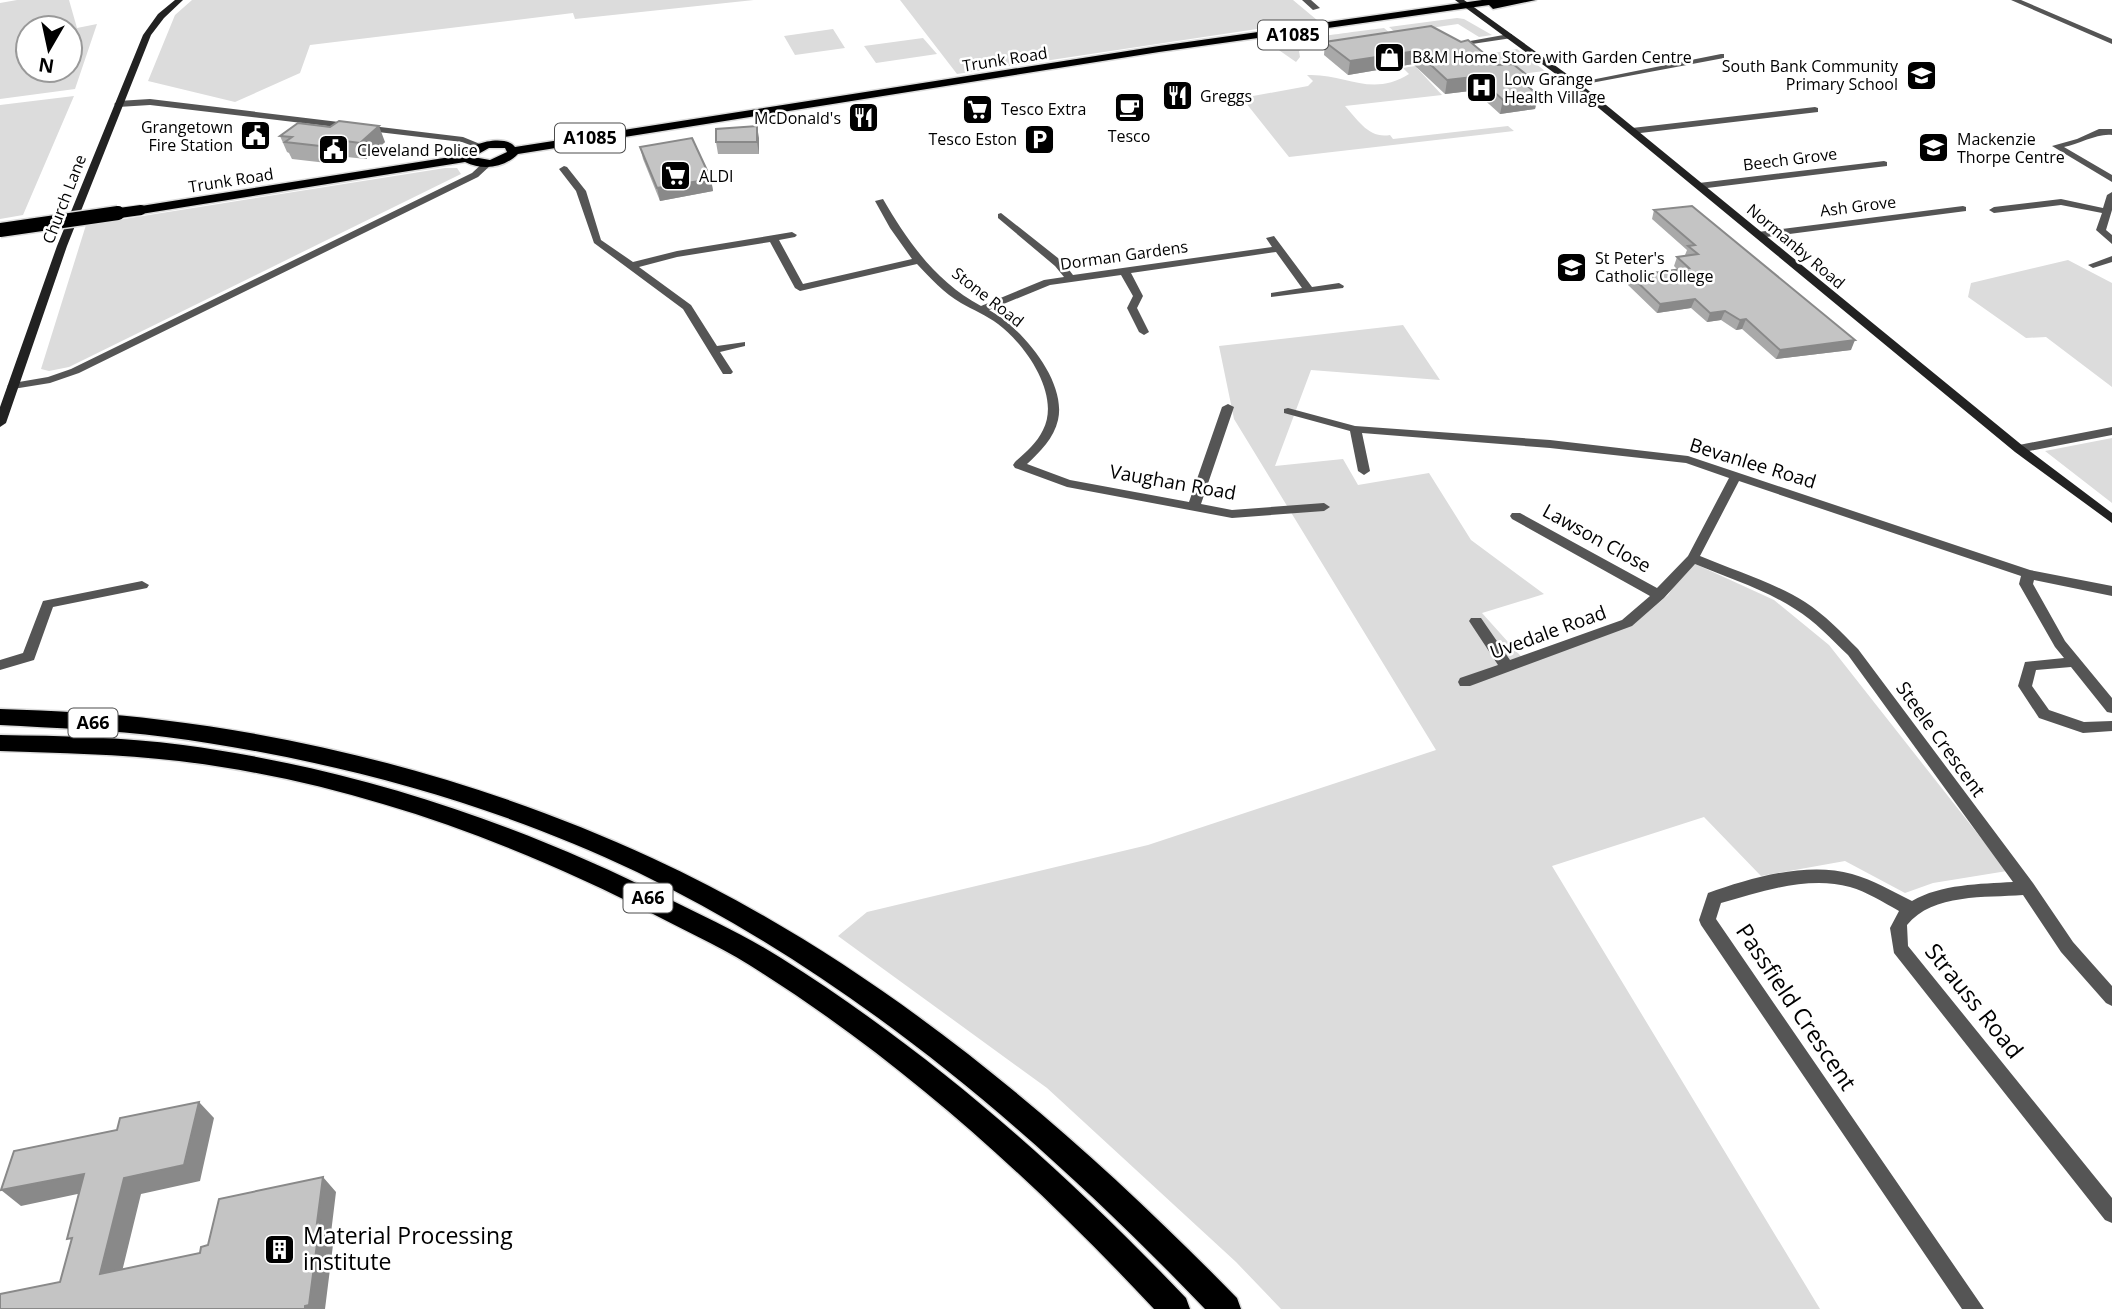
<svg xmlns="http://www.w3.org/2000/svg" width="2112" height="1309" font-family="'Open Sans',sans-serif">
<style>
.green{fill:#dcdcdc;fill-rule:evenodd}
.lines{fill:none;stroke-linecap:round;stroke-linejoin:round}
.primary-casing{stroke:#dbdbdb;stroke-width:3}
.highway-casing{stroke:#dbdbdb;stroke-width:3}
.street{fill:#555;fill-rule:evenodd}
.secondary{fill:#222;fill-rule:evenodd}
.primary{fill:#000;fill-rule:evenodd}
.highway{fill:#000;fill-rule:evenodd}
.primary-bridge-far1-casing{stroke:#dbdbdb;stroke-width:12;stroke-linecap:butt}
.primary-bridge-casing{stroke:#dbdbdb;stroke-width:17;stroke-linecap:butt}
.primary-bridge-far1{stroke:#000;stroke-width:10}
.primary-bridge{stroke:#000;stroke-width:14}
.wall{fill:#a9a9a9}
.shaded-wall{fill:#898989}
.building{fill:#c4c4c4;stroke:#898989;stroke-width:2}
.labels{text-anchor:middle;stroke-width:5;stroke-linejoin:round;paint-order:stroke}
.far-poi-label{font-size:16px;fill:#000;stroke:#fff;text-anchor:start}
.far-street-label{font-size:16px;fill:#000;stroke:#fff}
.shield{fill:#fff;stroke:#4c4c4c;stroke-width:2}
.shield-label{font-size:18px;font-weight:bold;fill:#000}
.street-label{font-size:19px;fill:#000;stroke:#fff}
.near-street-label{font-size:23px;fill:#000;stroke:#fff}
.near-poi-label{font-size:23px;fill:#000;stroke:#fff;text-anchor:start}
</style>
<rect width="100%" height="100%" fill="#fff"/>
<path class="green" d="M17,0H69L77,28L97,24L75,89L0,99V3ZM70,28V70H28V28Z
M192,0H754L575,19L573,13L310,45L300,73L235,102L148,81L175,15Z
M900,0H1293L1317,20L957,74Z
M1457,18L1464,19L1492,35L1479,37L1458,24L1396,33L1389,27Z
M1384,28L1391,34L1308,46L1299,51L1300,57L1296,62L1273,46C1278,41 1368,30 1384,28Z
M833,29L845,48L795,55L784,36Z
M923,38L937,54L876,63L864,46Z
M1517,49L1545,71L1510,75L1439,66L1417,68L1442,95L1345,106C1358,120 1369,139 1390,135L1393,139L1508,126L1514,131L1289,157L1242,98L1308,86L1313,81L1307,75C1345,73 1371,98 1409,74L1403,68Z
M74,96L23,215L0,219V105Z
M445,168H457L461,174L69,367L49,371L41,369L86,225Z
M2068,260L2112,283V387L2046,337L2026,338L1968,297L1971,283Z
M1403,325L1440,380L1311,370L1275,466L1343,459L1358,485L1429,473L1471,540L1544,594L1482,613L1527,663L1635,623L1668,595L1691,562L1774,600L1829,645L2007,871L1933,883L1905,893L1845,861L1761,876L1704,817L1552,866L1820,1309H1281L1236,1262L1047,1088L838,936L867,912L1148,845L1436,750L1234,419L1219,346Z
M2112,438V503L2045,451Z"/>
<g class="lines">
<defs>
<path id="primary" d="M1482,0H1536L1493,9L1489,5L1159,52L518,154C504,168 483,171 465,162L141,214L135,210L141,206L463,155C470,142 506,134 515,147L1159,46ZM489,148H505L507,152L490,160L473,157Z"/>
<path id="highway" d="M0,709C54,711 109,713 162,720C329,740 499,787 652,858C875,961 1066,1123 1237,1298L1241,1309H1205C1039,1136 854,977 637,872C491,802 326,758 166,737C111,730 55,728 0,725Z
M0,735C61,736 122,737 183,745C352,768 515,821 667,898C705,917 745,935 781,958C932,1053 1064,1170 1186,1298L1190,1309H1154C1036,1183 908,1066 762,973C729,951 692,934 657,916C508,839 346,781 179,761C119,754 60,753 0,751Z"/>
</defs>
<use href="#primary" class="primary-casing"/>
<use href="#highway" class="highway-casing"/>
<path class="street" d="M1302,0H1311L1320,8L1313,10Z
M2011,0H2021L2112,39V44Z
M1509,34H1512V38L1452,47L1448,45Z
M1721,54H1724V58L1575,86L1571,84Z
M150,99L463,137L485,146L481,149L462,142L150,105L118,107L114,104L118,101Z
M1815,107L1818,108V112L1632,134L1628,131L1632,128Z
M2099,129H2112V135C2098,133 2079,144 2064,147L2112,175V182L2052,146L2077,139Z
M1884,161L1887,162V166L1699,189L1694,186L1699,183Z
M484,162L492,164L478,177L79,373L50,383L13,389L7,386L13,383L48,377L71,369L472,173Z
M564,166L567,167L586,191L601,240L633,262L677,251L792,232L797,235L795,237L779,240L803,284L912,259L890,228L875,201L883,199C908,242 936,282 981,306L1044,280L1064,277L1055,266L998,218V214L1001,213L1063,262L1073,275L1272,247L1266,238L1274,236L1312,287L1339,283L1344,286L1343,288L1271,297V293L1302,288L1276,252L1131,273L1143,296L1137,308L1149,332L1144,335L1139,332L1127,308L1133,296L1121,275L1050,285L989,310C1021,327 1067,381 1058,420C1054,438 1040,452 1027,464L1070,480L1189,502L1222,407L1228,404L1234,407L1201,504L1232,510L1324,503L1330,507L1324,511L1232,518L1067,487L1015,468L1013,465L1015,462C1025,453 1037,443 1043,430C1061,395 1026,345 998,324C986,315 973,310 961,303C944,293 930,278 917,264L800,291L795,288L770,242L677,257L639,267L691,305L717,346L745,342V346L720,352L733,372L731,374H723L683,309L594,243L576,191L559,169Z
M2112,192V210L2106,230L2112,235V244L2096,230L2102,213L2061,205L1994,213L1989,210L1994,207L2061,199L2103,208L2107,195Z
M1963,206L1966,207V211L1758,238L1753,235L1758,232Z
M2112,256V262L2093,268L2088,265Z
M1288,408L1355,426L1550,440L1688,456L2030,570L2112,586V596L2034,580L2033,584L2065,641L2112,698V713L2107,712L2071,667L2036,670L2032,686L2049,710L2084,722L2112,721V731L2083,733L2039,718L2018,686L2025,662L2064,658L2055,647L2019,584L2021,576L1739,481L1700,556C1735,571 1773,582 1805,602C1825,615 1841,632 1858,649L2033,883L2073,942L2112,986V1006L2106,1003L2061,952L2023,895C1986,898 1933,893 1907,925L1908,946L2112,1198V1223L2105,1220L1894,953L1890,928L1899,911C1883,902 1867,892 1850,887C1808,875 1761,892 1721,903L1716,919L1984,1309H1962L1701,925L1699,920L1708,893C1751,878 1807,861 1852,874C1873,880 1892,891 1912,901C1941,884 1980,884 2013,882L1848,655C1831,639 1815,621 1795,609C1764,589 1728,578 1695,564L1664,598L1632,626L1470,686H1460L1458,682L1460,678L1498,665L1469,621L1471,618H1481L1510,660L1622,620L1650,596L1512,519L1510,516L1512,513H1520L1657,588L1688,556L1729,478L1686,463L1550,448L1362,433L1370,471L1364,475L1358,471L1350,431L1284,413V409Z
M2112,427V435L2019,453L2013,449L2019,445Z
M142,581L149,585L147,588L53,607L34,660L0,670V660L23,653L43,601Z"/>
<path class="secondary" d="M175,0H183L164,18L151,35L67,246L6,423L0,427V407L57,246L143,35L158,14Z
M1455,0H1464L1578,82L2023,446L2112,513V523L2015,452L1572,86Z"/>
<use href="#primary" class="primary"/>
<use href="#highway" class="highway"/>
<defs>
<path id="primary-bridge-far1" d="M105,215L141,210"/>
<path id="primary-bridge" d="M0,230L118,213"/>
</defs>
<use href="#primary-bridge-far1" class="primary-bridge-far1-casing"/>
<use href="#primary-bridge" class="primary-bridge-casing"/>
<use href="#primary-bridge-far1" class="primary-bridge-far1"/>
<use href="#primary-bridge" class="primary-bridge"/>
</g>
<path class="wall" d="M1431,26L1498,65L1526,85L1538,95L1535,109L1500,114L1479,95L1470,91L1445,94L1413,64L1348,75L1324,55L1325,42Z
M280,136L385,142L366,159L337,156L327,163L292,159L289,153L287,152Z
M759,138V154H718L716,142Z
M640,147L711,179L713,191L660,201L643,159Z
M1654,210L1851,350L1776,359L1742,329L1736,330L1721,320L1707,322L1691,308L1657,313L1628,285L1631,276L1677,269L1674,266L1677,257L1686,256L1685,255L1687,250L1652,219Z"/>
<path class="shaded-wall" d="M1416,51L1413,64L1348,75L1350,61Z
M1528,76L1525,90L1517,77Z
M1473,77L1470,91L1445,94L1447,80Z
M1538,95L1535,109L1500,114L1503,100Z
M379,126L385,142L366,159L360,143Z
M757,126L759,138V154L757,142Z
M330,139L337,156L327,163L320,146Z
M711,179L713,191L660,201L657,188Z
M1695,299L1691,308L1657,313L1660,304Z
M1725,311L1721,320L1707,322L1710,313Z
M1746,319L1742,329L1736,330L1740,320Z
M1855,340L1851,350L1776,359L1780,350Z
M199,1102L214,1118L200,1181L141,1194L118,1288L100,1274L124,1178Z
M84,1174L101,1189L21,1206L1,1190Z
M323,1177L336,1192L331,1233L334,1237L325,1309H305Z"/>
<path class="building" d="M1431,26L1461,42L1468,40L1498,65L1513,64L1528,76L1517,77L1538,95L1503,100L1482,81L1473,77L1447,80L1416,51L1350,61L1325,42Z
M339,121L379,126L360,143L330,139L320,146L285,142L292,137L280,136L298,123L330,127Z
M757,126V142H716V129Z
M692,138L711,179L657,188L640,147Z
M1692,206L1855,340L1780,350L1746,319L1740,320L1725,311L1710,313L1695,299L1660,304L1631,276L1689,268L1677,257L1698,254L1688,246L1695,245L1654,210Z
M199,1102L184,1165L124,1178L100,1274L200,1253L201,1247L208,1245L219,1199L323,1177L317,1223L320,1221L309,1305L305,1306V1309H0V1294L60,1282L72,1238L67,1239L84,1174L1,1190L14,1151L117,1130L120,1118Z"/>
<defs>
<symbol id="shop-square" viewBox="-11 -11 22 22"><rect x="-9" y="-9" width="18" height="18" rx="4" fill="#000" stroke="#fff"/><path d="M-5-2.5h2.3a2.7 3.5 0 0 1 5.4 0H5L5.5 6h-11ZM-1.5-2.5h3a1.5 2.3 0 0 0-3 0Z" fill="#fff"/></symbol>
<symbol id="school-square" viewBox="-11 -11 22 22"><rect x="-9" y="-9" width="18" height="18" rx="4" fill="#000" stroke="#fff"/><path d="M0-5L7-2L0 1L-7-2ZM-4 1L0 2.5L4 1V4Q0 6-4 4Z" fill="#fff"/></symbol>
<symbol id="hospital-square" viewBox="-11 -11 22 22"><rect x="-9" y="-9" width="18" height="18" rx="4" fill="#000" stroke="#fff"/><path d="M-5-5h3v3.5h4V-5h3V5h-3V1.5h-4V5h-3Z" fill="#fff"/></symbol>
<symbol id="restaurant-square" viewBox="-11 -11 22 22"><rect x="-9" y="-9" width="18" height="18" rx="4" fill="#000" stroke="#fff"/><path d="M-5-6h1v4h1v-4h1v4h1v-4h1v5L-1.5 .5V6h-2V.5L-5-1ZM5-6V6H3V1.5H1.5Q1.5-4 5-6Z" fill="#fff"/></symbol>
<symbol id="cafe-square" viewBox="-11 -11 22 22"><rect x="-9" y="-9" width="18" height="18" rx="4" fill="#000" stroke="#fff"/><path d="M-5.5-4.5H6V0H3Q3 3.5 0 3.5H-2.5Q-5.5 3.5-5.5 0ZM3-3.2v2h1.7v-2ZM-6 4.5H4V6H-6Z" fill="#fff"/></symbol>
<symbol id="supermarket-square" viewBox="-11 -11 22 22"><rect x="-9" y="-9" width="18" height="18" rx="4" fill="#000" stroke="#fff"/><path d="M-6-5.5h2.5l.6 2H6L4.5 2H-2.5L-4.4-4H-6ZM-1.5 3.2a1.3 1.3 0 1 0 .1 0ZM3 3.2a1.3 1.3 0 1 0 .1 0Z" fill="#fff"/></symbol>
<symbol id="civic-square" viewBox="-11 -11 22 22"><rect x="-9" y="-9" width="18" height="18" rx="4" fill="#000" stroke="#fff"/><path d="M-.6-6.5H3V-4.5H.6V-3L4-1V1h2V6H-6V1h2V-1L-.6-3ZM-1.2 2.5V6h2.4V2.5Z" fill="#fff"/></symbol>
<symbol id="parking-square" viewBox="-11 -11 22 22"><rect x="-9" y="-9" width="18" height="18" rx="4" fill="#000" stroke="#fff"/><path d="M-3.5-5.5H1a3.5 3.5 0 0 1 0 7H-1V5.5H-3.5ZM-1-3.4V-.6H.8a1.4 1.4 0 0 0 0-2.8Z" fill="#fff"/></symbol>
<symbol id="building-square" viewBox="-11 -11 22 22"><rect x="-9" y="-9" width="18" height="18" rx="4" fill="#000" stroke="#fff"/><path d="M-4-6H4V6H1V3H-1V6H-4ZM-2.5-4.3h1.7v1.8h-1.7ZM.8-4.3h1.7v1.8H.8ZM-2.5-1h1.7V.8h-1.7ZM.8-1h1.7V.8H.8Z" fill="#fff"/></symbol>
</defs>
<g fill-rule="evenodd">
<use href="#shop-square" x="1372" y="40" width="35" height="35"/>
<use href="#school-square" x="1904" y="58" width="35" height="35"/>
<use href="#hospital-square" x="1464" y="70" width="35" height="35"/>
<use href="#restaurant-square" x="1160" y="78" width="35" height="35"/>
<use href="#cafe-square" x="1112" y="90" width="35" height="35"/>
<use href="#supermarket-square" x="960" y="92" width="35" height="35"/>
<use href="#restaurant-square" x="846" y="100" width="35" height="35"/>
<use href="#civic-square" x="238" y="118" width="35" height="35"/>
<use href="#parking-square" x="1022" y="122" width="35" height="35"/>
<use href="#school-square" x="1916" y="130" width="35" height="35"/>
<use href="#civic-square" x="316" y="132" width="35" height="35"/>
<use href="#supermarket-square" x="658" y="158" width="35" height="35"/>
<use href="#school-square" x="1554" y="250" width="35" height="35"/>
<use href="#building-square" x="262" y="1232" width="35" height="35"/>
</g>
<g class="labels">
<g class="far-poi-label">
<text x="1412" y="63">B&amp;M Home Store with Garden Centre</text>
<text x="1898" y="72" text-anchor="end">South Bank Community<tspan x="1898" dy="18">Primary School</tspan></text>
<text x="1504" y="85">Low Grange<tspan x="1504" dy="18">Health Village</tspan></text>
<text x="1200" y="102">Greggs</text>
<text x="1001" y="115">Tesco Extra</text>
<text x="841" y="124" text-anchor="end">McDonald's</text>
<text x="233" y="133" text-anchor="end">Grangetown<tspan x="233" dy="18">Fire Station</tspan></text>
<text x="1129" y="142" text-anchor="middle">Tesco</text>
<text x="1017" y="145" text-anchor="end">Tesco Eston</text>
<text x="1957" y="145">Mackenzie<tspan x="1957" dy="18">Thorpe Centre</tspan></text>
<text x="357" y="156">Cleveland Police</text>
<text x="699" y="182">ALDI</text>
<text x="1595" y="264">St Peter's<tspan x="1595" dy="18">Catholic College</tspan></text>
</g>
<g class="far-street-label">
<text transform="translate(1005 59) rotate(-9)" y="6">Trunk Road</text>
<text transform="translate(1790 159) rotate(-7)" y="6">Beech Grove</text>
<text transform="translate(231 180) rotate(-9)" y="6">Trunk Road</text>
<text transform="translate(64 199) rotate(-69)" y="6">Church Lane</text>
<text transform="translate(1858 206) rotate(-7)" y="6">Ash Grove</text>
<text transform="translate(1796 246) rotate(40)" y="6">Normanby Road</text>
<text transform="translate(1124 255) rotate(-8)" y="6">Dorman Gardens</text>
<text transform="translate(988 297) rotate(38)" y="6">Stone Road</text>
</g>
<g class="shield">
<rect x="1258" y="20.5" width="70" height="29" rx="5"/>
<rect x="555" y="123.5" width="70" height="29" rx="5"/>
<rect x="68.5" y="708.5" width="49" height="29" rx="5"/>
<rect x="623.5" y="883.5" width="49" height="29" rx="5"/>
</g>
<g class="shield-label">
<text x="1293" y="41">A1085</text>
<text x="590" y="144">A1085</text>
<text x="93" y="729">A66</text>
<text x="648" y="904">A66</text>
</g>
<g class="street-label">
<text transform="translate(1753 463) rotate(17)" y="7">Bevanlee Road</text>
<text transform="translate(1173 482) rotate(10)" y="7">Vaughan Road</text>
<text transform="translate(1597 538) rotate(29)" y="7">Lawson Close</text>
<text transform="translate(1548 632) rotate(-20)" y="7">Uvedale Road</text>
<text transform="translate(1941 739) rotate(54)" y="7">Steele Crescent</text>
</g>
<g class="near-street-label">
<text transform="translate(1974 1001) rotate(51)" y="8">Strauss Road</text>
<text transform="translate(1796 1007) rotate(56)" y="8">Passfield Crescent</text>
</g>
<g class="near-poi-label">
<text x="303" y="1244">Material Processing<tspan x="303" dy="26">institute</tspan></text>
</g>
</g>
<g transform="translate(49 49) rotate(189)"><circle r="33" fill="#ffffff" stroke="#999999" stroke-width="2"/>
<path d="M0-5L12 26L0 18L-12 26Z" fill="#000000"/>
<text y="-10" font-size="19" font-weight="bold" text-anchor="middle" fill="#000000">N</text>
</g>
</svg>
